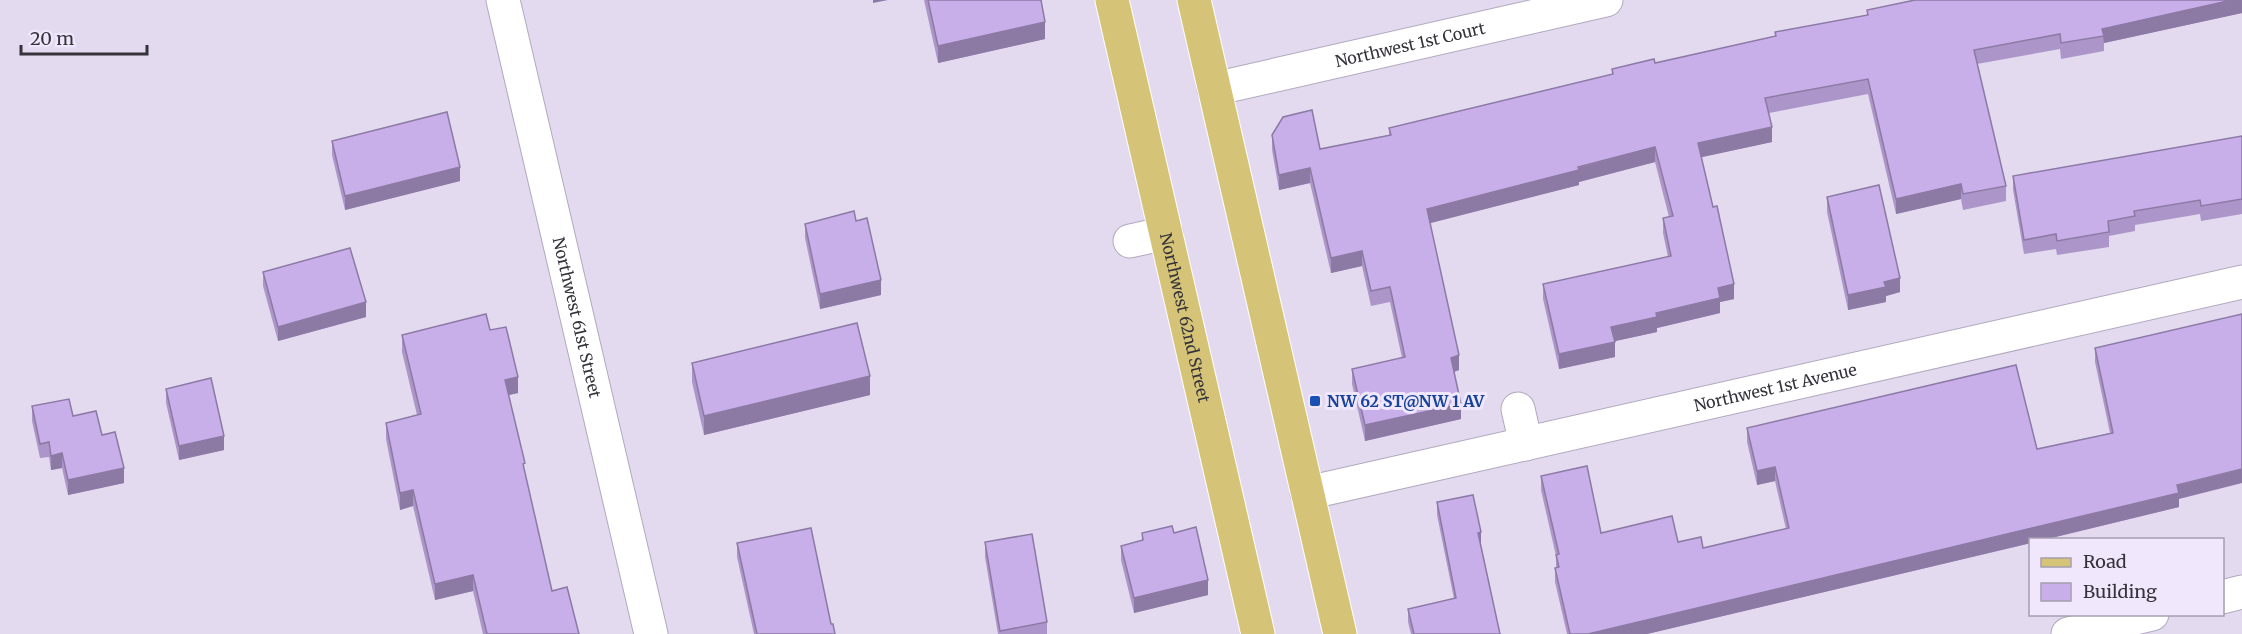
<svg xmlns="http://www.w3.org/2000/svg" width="2242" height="634" font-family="Merriweather,serif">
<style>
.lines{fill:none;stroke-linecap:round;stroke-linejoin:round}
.minor-casing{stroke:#b1a9be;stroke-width:35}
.major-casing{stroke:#fff;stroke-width:35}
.minor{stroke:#fff;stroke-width:33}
.major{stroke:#d5c477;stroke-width:33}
.wall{fill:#ac96c9}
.shaded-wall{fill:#8c7aa4}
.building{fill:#c8afea;stroke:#8c7aa4;stroke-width:1.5}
.transit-dot{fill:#1a4fb4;stroke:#f0e7fd;stroke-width:2}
.labels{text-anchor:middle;stroke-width:6;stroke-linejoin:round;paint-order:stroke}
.street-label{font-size:16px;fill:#35323a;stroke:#f0e7fd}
.transit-label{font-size:16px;font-weight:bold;fill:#164399;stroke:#f0e7fd;text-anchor:start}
</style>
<rect width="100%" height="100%" fill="#e3daf0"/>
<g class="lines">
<defs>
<g id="minor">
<path id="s1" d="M503,0L651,634"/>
<path id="s2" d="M1214,89L1606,0"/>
<path d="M1130,241L1166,233"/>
<path d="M1518,409L1526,444"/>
<path id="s3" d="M1307,493L2242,282"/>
<path d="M2222,597L2242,592"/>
<path d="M2068,634L2152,614"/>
</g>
<g id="major">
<path id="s4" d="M1112,0L1258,634"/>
<path d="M1194,0L1340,634"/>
</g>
</defs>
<use href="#minor" class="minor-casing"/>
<use href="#major" class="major-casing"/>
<use href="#minor" class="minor"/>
<use href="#major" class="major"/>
</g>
<path class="wall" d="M924,0H1041L1045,39L938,63Z
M2242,0V13L2104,43V51L2061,59L2060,49L1977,64L2006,186V201L1963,210L1961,199L1896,214L1868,94L1769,113L1772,142L1701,157L1734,299L1720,302V313L1657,328V332L1615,341V357L1559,369L1543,299V284L1668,257L1663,233V218L1669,217L1655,162L1579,182V185L1430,223L1459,370L1454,372L1461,419L1365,441L1352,384V369L1402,358L1390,302L1371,306L1362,266L1331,273L1310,183L1279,190L1272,150V135L1320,149L1389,135V128L1612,74V69L1655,63L1775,36V32L1867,15V10Z
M2242,136V214L2201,221L2200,214L2135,225V231L2109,236V247L2057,255L2056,249L2024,254L2013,190V176Z
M332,141L460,181L345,210L332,155Z
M1827,197L1900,292L1886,296V302L1848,310L1827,212Z
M856,221L881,295L820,309L805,238V224Z
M263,272L366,317L278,341L263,286Z
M490,330L518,393L508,395L525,475L552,591L579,634H483L473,591L435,600L413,506L400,510L386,439V423L417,415L402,352V335Z
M2095,348L2179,499V507L2043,540H2031V543L1647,634H1567L1555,582V568H1556V556L1541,490V476L1601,533L1678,542L1703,548L1786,529L1775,481L1757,485L1747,442V428L2037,449L2110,433L2095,362Z
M692,363L870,395L704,435L692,382Z
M166,389L224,450L179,460L166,403Z
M32,406L73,416L102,435L124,483L68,495L62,468L51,470L49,457L40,458L32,421Z
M1437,502L1481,545L1500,634H1411L1408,622V609L1454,599L1437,515Z
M1142,533H1174L1208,595L1134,613L1121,560V546L1142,541Z
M985,542L1047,622V634H998L985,557Z
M737,543L835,634H754L737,557Z"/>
<path class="shaded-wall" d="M873,0H888L873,3Z
M2232,0H2242V13L2104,43L2102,29Z
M1045,22V39L938,63V46Z
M1772,127V142L1698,158V143Z
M1655,147V162L1579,182V185L1427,224V209Z
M460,167V181L345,210V196Z
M1310,168V183L1279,190V175Z
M1961,184V199L1896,214V199Z
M1362,251V266L1331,273V258Z
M1900,278V292L1886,296V302L1848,310V295L1884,282Z
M881,280V295L820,309V294Z
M1734,284V299L1720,302V313L1657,328V332L1611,342V327L1656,313L1718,288Z
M366,302V317L278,341V327Z
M1615,342V357L1559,369V354Z
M1459,355V370L1451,373V358Z
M870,376V395L704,435V416Z
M518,377V393L505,396V380Z
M1461,404V419L1365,441V425Z
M224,436V450L179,460V446Z
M62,453V468L51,470V456Z
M1775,467V481L1757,485V471Z
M124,468V483L68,495V480Z
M2242,469V483L2179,499V507L2043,540H2031V543L1647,634H1588Z
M413,490V506L400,510V493Z
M1481,532V545L1478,546V533Z
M473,575V591L435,600V584Z
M1208,580V595L1134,613V598Z"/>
<path class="building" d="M928,0H1041L1045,22L938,46Z
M1915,0H2232L2102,29L2104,36L2061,43L2060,34L1974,50L2006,186L1963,194L1961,184L1896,199L1868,79L1765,98L1772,127L1698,143L1713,207L1717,206L1734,284L1718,288L1720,298L1656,313L1657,317L1611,327L1615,342L1559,354L1543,284L1671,256L1663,218L1673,216L1655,147L1578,167L1579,170L1427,209L1459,355L1451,358L1461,404L1365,425L1352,369L1405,357L1390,287L1371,291L1362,251L1331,258L1310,168L1279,175L1272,135L1283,117L1312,110L1320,149L1391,135L1389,128L1613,74L1612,69L1654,59L1655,63L1776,36L1775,32L1868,15L1867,10Z
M447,112L460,167L345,196L332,141Z
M2242,136V199L2201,206L2200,200L2134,211L2135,216L2108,221L2109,232L2057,241L2056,234L2024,240L2013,176Z
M1879,185L1900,278L1884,282L1886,287L1848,295L1827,197Z
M854,211L856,221L867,218L881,280L820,294L805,224Z
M350,248L366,302L278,327L263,272Z
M486,314L490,330L506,327L518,377L505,380L525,463L523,464L552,591L567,587L579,634H487L473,575L435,584L413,490L400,493L386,423L421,414L402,335Z
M2242,314V469L2177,485L2179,493L1588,634H1570L1555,568L1559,567L1556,555L1559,554L1541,476L1587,466L1601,533L1672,516L1678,542L1701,537L1703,548L1767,533L1789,528L1775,467L1757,471L1747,428L2016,365L2037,449L2113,433L2095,348Z
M857,323L870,376L704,416L692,363Z
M211,378L224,436L179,446L166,389Z
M69,399L73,416L96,411L102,435L115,432L124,468L68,480L62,453L51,456L49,442L40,444L32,406Z
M1473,495L1481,532L1478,533L1500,634H1414L1408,609L1456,598L1437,502Z
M1172,526L1174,533L1196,527L1208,580L1134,598L1121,546L1143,540L1142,533Z
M811,528L831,624H833L835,634H757L737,543Z
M1032,534L1047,622L1000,631L985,542Z"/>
<rect class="transit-dot" x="1309" y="395" width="12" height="12" rx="3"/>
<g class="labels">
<g class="street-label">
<text dy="6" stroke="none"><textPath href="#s2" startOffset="201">Northwest 1st Court</textPath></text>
<text dy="6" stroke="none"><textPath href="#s1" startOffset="326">Northwest 61st Street</textPath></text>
<text dy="6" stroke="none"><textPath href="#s4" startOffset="326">Northwest 62nd Street</textPath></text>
<text dy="6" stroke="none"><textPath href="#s3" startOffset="480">Northwest 1st Avenue</textPath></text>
</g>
<g class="transit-label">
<text x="1327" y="407">NW 62 ST@NW 1 AV</text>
</g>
</g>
<rect x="2029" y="538" width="195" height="78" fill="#f0e7fd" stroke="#a59faf" stroke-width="1.5"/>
<rect x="2041" y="558" width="30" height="9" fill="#d5c477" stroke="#a59faf" stroke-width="1.5"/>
<text x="2083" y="568" font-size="18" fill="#35323a">Road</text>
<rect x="2041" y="583" width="30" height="18" fill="#c8afea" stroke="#a59faf" stroke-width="1.5"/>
<text x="2083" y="598" font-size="18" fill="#35323a">Building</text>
<path d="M21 45v9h126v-9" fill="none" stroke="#35323a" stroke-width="3"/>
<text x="30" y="45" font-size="18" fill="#35323a" stroke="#f0e7fd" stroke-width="4.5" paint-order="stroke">20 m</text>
</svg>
